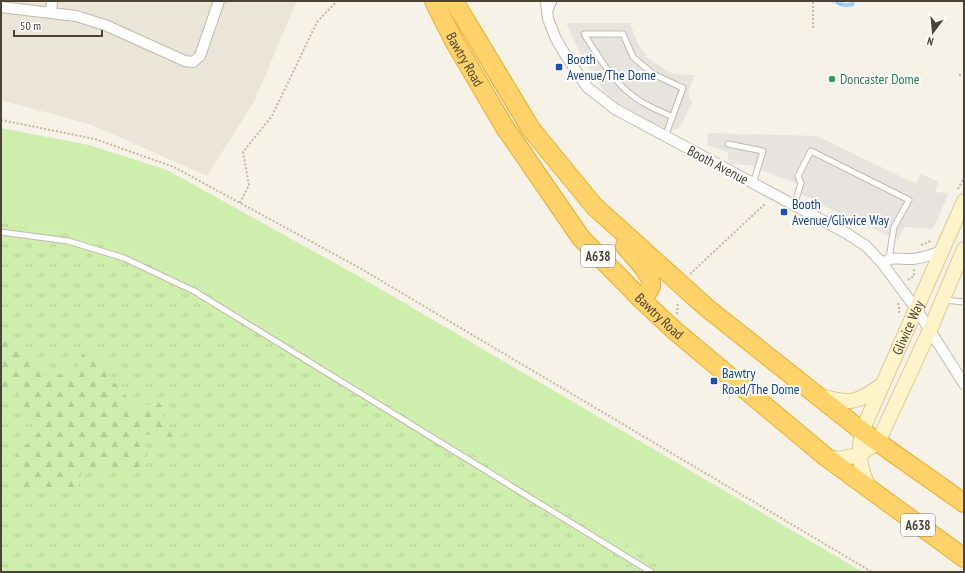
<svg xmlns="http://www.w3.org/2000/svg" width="965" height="573" font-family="'PT Sans Narrow',sans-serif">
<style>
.residential{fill:#eae5d6}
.grass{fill:url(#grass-tufts)}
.forest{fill:url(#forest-firs)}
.park{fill:#ceeead}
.parking{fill:#e7e4e0}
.water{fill:url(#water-ripples)}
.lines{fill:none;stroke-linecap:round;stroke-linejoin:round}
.lane-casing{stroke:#c2bbaa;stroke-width:7}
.street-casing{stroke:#c2bbaa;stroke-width:12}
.secondary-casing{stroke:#daca94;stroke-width:16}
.highway-casing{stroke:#edad2b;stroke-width:20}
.path{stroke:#c6b899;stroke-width:2;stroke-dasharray:2 2;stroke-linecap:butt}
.lane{stroke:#fff;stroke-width:5}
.street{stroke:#fff;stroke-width:10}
.secondary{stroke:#fff4c9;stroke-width:14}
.highway{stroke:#ffd36a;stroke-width:18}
.transit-dot{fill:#1a4fb4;stroke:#fff;stroke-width:1.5}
.leisure-dot{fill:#2e9e5b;stroke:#fff;stroke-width:1.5}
.labels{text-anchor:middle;stroke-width:4;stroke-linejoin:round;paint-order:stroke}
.shield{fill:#fff;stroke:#807b72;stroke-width:1}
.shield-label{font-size:13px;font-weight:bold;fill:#4a4336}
.street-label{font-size:14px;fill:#4a4336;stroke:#fff}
.transit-label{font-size:14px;fill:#164399;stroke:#fff;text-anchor:start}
.leisure-label{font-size:14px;fill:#27864d;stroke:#fff;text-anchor:start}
</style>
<defs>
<pattern id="grass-tufts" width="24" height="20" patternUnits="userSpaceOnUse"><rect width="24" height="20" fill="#ceeead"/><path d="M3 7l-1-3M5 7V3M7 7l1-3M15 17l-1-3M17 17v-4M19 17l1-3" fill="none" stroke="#b2cd95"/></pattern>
<pattern id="forest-firs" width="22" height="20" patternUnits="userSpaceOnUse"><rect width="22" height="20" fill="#ceeead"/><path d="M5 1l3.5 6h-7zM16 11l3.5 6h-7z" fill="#b2cd95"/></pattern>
<pattern id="water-ripples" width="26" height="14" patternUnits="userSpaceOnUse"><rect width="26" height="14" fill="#9fd0f8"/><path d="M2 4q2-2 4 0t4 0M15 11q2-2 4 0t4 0" fill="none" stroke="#84aaca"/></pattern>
</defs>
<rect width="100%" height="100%" fill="#f6f2e8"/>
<path class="residential" d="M1,1H297L254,102L207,176L92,125L1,100Z"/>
<path class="grass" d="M1,222L70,233L130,254L201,288L403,413L673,572H1Z"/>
<path class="forest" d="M5,333L19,341L32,360L44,375L56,376L77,367L82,354L92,353L107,365L109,376L136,408L158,402L163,407V422L173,437L164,440L148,434L139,440L149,449C147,453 146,460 143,464C130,477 98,458 81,473L78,489L65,491L54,488L33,492L23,487L22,476L16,450C29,447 39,432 46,422L35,419L23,405L18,393L9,388L1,392V336Z"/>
<path class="park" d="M1,128L89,145L167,170L360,277L863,572H673L403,413L201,288L130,254L70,233L1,222Z"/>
<path class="parking" d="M566,23H630L638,44L648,58L665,69L673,74L695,75L688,93L692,103L681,126L671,131L642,117L616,102L604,91L581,55Z
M708,133L817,136L916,184L921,174L938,182L935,192L949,193L933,229L905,227L898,240L819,204L802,194V186L749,165L730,164L727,152L707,145Z"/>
<path class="water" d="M830,1C837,1 842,3 850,3L851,1H855L854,6C846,8 840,7 834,2L832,3Z"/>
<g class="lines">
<defs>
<path id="lane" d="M549,12L554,1
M665,137L683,88L653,74L633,57L623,34H584C597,54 609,75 627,91C640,103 657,110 673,117
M728,144L763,151L753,184
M794,206L801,183L798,176L811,151L909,200L894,227L889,258
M1,232L68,241L124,258L194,291L651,572
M943,300L964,302"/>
<path id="street" d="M546,1L548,19L556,39L566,56L587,87L615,109L846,233L866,246L882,263L917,310L964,384
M1,7L76,16L105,25L185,61L193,62L200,56L219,1
M51,12L52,1
M882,263C895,255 900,260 913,259C923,258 933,254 942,251"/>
<g id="secondary">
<path d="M820,396C852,405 855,403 882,385"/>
<path d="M826,457L838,459L859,455L878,442L929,332L964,249"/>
<path id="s1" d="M870,490C859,467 858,455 862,431L964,201"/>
</g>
<g id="highway">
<path id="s2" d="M434,1L454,41L504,126L581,238L641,299L674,330L826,457L964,558"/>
<path d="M454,1L531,129L594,206L707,308L862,431L964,503"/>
<path d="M625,246C632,255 653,275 651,286C649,292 645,295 641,299"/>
</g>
</defs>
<use href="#lane" class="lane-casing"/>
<use href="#street" class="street-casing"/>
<use href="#secondary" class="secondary-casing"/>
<use href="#highway" class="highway-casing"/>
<path class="path" d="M813,28V1
M959,75H964
M1,120L95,139L174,167L358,267L872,572
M958,189L964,178
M240,203L249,185L243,152L272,116L317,22L337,1
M921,245L931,241
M690,274L766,203
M908,280L914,276V269
M898,303L899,307V314
M677,314L678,302"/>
<use href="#lane" class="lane"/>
<use href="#street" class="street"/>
<use href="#secondary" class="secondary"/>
<use href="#highway" class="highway"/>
</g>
<g class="transit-dot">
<rect x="555" y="63" width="8" height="8" rx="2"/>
<rect x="780" y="208" width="8" height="8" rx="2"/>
<rect x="710" y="377" width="8" height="8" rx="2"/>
</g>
<circle class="leisure-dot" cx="832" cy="79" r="4"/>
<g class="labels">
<g class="shield">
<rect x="581" y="245" width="34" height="22" rx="3"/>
<rect x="901" y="514" width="34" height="22" rx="3"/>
</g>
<g class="shield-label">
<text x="598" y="261">A638</text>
<text x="918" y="530">A638</text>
</g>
<g class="street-label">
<text dy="5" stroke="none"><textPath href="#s2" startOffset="66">Bawtry Road</textPath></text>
<text transform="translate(718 165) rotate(28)" y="5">Booth Avenue</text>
<text dy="5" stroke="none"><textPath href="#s2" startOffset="390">Bawtry Road</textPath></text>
<text dy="5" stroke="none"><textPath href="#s1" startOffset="174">Gliwice Way</textPath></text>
</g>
<g class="transit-label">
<text x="567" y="64">Booth<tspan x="567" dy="16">Avenue/The Dome</tspan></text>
<text x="792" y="209">Booth<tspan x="792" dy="16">Avenue/Gliwice Way</tspan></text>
<text x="722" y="378">Bawtry<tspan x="722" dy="16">Road/The Dome</tspan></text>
</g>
<g class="leisure-label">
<text x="840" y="84">Doncaster Dome</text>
</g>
</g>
<rect width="965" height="573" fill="none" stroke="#4a4336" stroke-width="4"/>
<g transform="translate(933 32) rotate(196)" stroke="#ffffff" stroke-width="3" paint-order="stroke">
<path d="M0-3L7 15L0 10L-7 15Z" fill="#4a4336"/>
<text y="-6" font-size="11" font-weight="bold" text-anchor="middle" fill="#4a4336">N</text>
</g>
<path d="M14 30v6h88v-6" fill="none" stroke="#4a4336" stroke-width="2"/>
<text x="20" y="30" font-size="12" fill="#4a4336" stroke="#ffffff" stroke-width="3" paint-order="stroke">50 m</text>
</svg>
